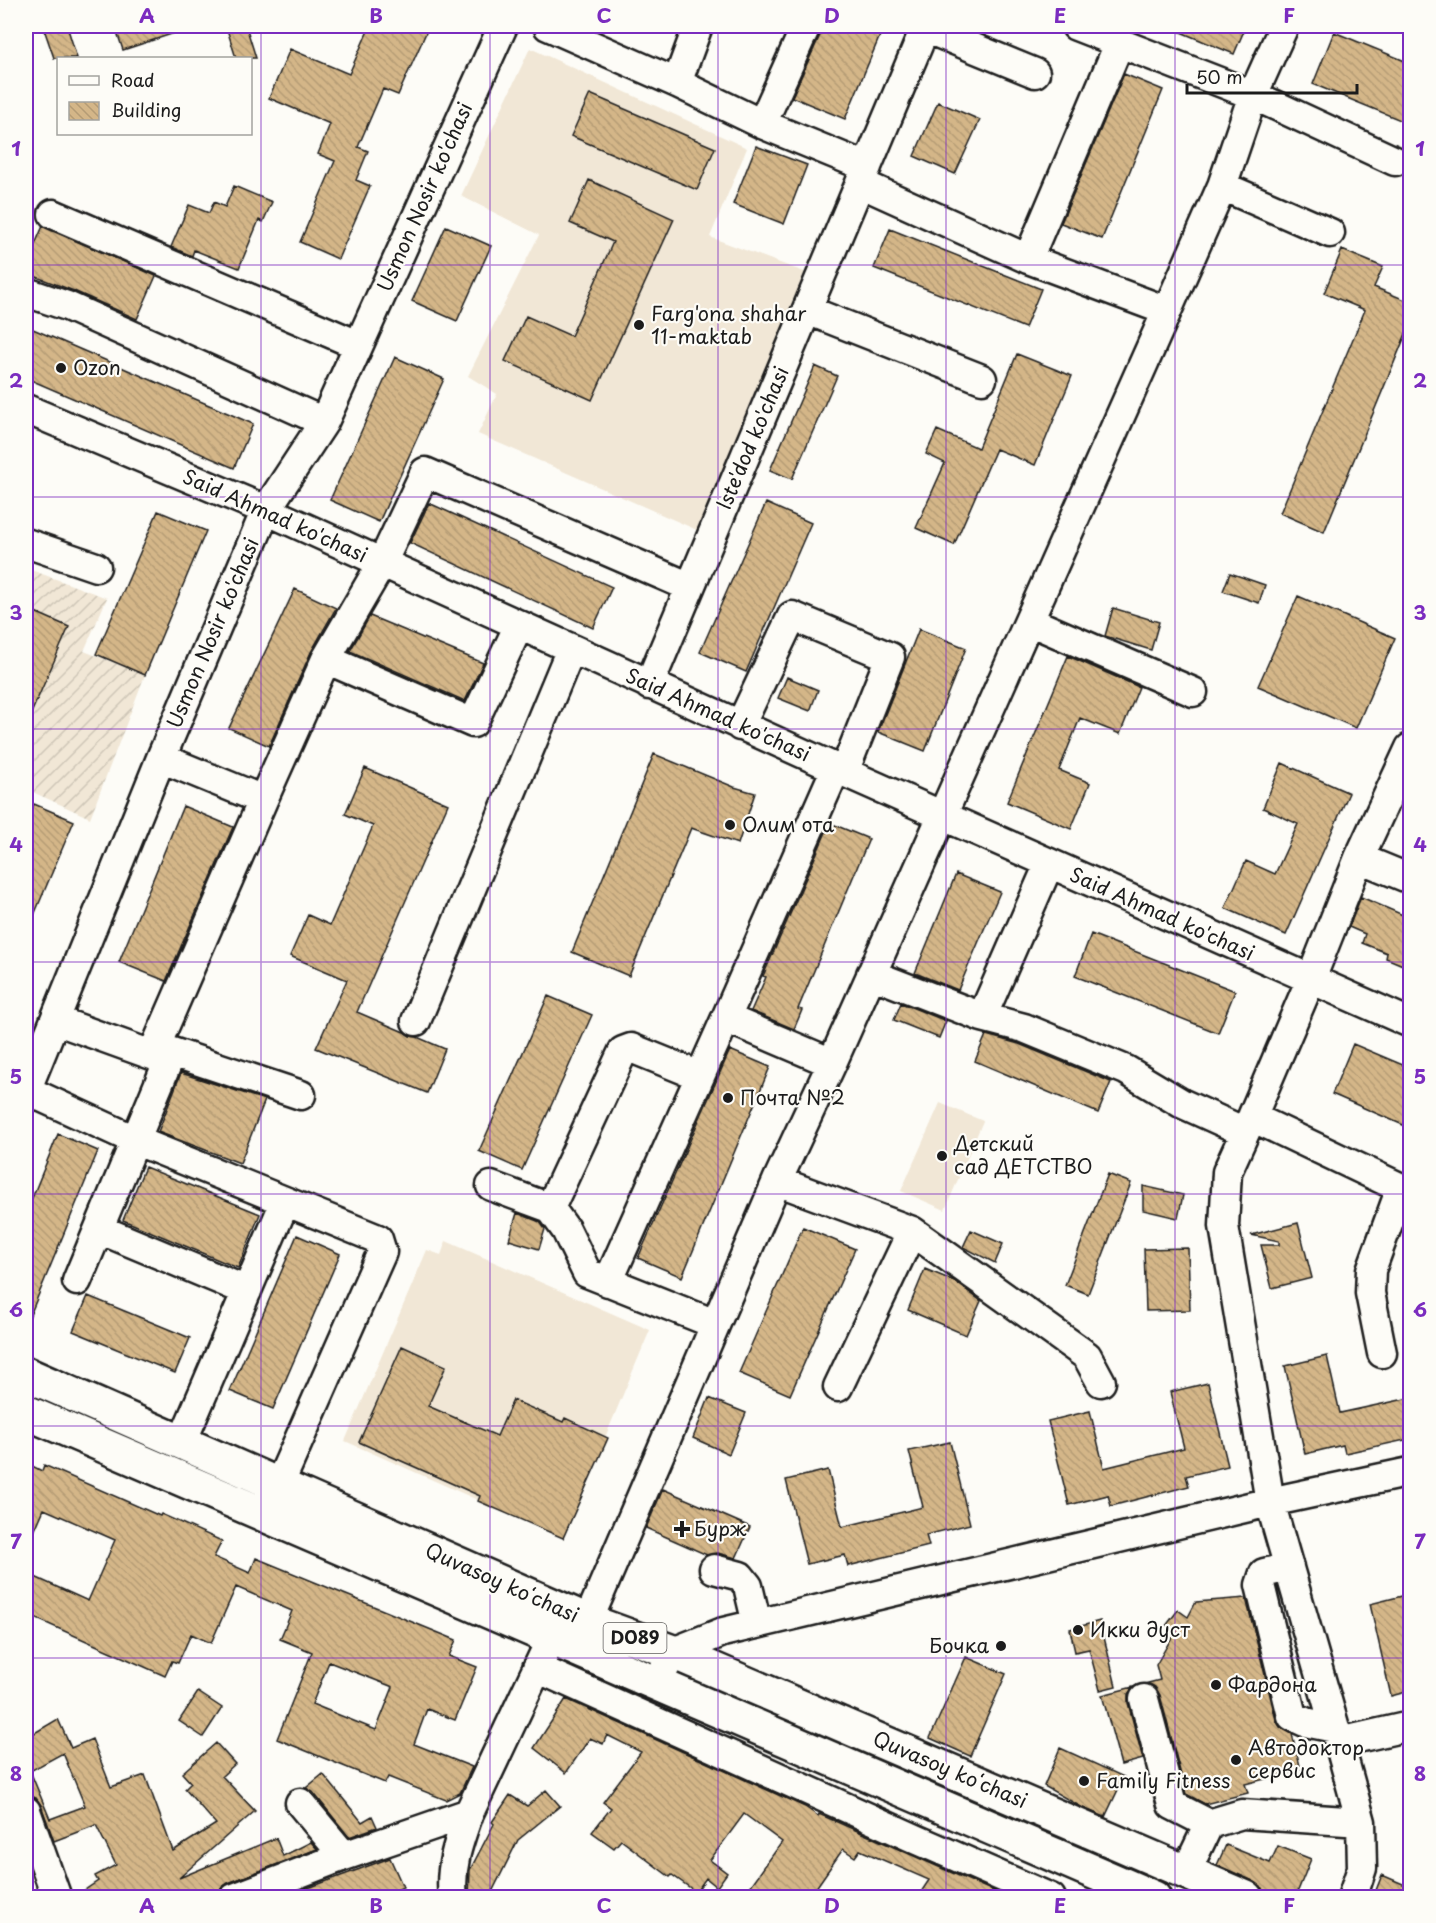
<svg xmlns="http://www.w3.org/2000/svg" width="1436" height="1923" font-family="'Playpen Sans',sans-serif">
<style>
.built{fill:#f1e7d6}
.industrial{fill:url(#industrial-furrows)}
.building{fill:url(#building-back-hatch);stroke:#1c1c1c;stroke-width:1.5;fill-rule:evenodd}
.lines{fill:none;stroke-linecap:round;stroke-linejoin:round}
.minor-casing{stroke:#1c1c1c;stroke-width:33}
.major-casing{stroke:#1c1c1c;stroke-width:38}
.minor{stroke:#fdfcf7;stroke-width:28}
.major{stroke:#fdfcf7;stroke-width:33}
.grid{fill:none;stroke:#7b2cbf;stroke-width:1.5;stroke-opacity:0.55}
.poi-dot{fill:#1c1c1c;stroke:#fdfcf7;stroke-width:2}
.labels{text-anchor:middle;stroke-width:4.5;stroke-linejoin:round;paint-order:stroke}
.shield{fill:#fdfcf7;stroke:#605f5e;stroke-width:1.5}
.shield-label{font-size:18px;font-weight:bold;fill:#1c1c1c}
.street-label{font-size:20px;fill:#1c1c1c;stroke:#fdfcf7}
.poi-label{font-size:20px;fill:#1c1c1c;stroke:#fdfcf7;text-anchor:start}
.neatline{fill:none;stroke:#7b2cbf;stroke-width:2}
.grid-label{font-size:20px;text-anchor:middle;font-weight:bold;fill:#7b2cbf}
</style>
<defs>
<pattern id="industrial-furrows" width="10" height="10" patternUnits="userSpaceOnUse" patternTransform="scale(1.5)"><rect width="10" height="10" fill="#f1e7d6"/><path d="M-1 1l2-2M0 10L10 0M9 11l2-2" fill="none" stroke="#cec6b7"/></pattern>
<pattern id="building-back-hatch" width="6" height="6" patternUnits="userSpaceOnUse" patternTransform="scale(1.5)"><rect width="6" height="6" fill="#d4b688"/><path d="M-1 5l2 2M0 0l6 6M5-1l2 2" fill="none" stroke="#b59c75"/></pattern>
</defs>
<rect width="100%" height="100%" fill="#fdfcf7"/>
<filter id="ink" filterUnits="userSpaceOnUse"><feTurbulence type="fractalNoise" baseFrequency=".0167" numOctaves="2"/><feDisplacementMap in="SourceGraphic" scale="12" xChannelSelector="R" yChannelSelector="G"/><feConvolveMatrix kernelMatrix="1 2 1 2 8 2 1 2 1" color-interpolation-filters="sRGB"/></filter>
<g filter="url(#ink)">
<path class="built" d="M530,48L747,148L710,237L807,273L697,530L478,434L497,394L468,376L539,235L461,196Z
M940,1103L983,1121L945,1210L901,1191Z
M446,1241L650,1330L563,1538L345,1441L427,1250L441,1255Z"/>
<path class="industrial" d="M26,568L107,598L84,651L145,675L90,818L26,789Z"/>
<path class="building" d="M43,26H67L77,58H54Z
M115,26H187V29L123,50Z
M226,26H246L256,58H236Z
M370,26H429L398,95L383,89L358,147L368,151L356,180L370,186L338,259L300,242L335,161L318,154L330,124L269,98L290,49L349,74Z
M822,26H884L845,119L792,97L821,33Z
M1166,26H1246L1234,54Z
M1334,32L1410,63V124L1313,84Z
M1124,74L1163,90L1102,239L1061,223Z
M590,94L715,148L697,190L571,136Z
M938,102L980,120L955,174L914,156Z
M756,146L807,165L784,224L733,204Z
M589,180L674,219L592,400L505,361L526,316L571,336L613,242L570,223Z
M234,186L272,202L263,222L259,220L239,268L194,250L192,256L171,247L189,205L209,213L214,202L225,207Z
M43,226L156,276L137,319L74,291L26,273V265Z
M446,226L491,246L457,321L412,301Z
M890,229L1041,289L1025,328L874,268Z
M1342,250L1383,267L1374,287L1410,302V324L1324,532L1280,513L1365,310L1324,293Z
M26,326L253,424L234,468L26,378Z
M1017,354L1072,376L1035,465L996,449L954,545L916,528L945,463L926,454L937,430L978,448Z
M395,357L444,379L379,522L330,500Z
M815,366L837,376L792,479L770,470Z
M429,503L612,587L593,628L410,543Z
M766,503L811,523L746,672L700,652Z
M158,511L206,531L145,675L96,654Z
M1230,573L1265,585L1259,603L1223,591Z
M295,589L336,608L311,652L269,746L229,728Z
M1298,596L1395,638L1356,728L1258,686Z
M26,608L69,627L26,725Z
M1113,608L1159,622L1151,650L1105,636Z
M370,616L483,663L465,701L350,651Z
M919,629L966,648L925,751L878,732Z
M1068,656L1139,687L1120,734L1080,718L1059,770L1090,783L1071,829L1007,802Z
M787,677L818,690L810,711L778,698Z
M654,754L734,787L755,793L738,844L691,828L629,976L572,952Z
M1282,763L1349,793L1286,935L1225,908L1246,861L1275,874L1298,824L1263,808Z
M365,768L448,804L357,1012L404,1032L410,1036L417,1037L445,1049L427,1093L316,1048L347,980L290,956L308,915L330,925L373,826L345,814Z
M34,804L74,821L26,934V823Z
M183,806L233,827L166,981L119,962Z
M830,823L869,839L798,1009L802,1010L794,1029L751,1011L766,977L763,976Z
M956,874L1000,892L958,990L915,973Z
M1361,897L1410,918V968L1386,958L1387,953L1362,943L1365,934L1349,927Z
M1091,934L1235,991L1218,1033L1075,976Z
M548,996L592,1015L522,1170L479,1151Z
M901,1003L946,1021L939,1038L894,1020Z
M986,1035L1019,1044L1111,1082L1098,1113L975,1061Z
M1353,1044L1410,1068V1128L1332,1094Z
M730,1050L770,1067L682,1277L638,1258Z
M181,1073L265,1100L240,1163L158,1132Z
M58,1134L98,1151L26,1325V1213Z
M145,1167L260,1214L238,1268L123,1220Z
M1108,1174L1131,1183L1088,1294L1065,1285Z
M1143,1186L1183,1195L1178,1218L1143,1210Z
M517,1213L540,1222L545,1229L539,1249L509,1240Z
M1298,1223L1312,1278L1272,1288L1261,1245H1279V1241L1251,1235Z
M803,1227L855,1249L790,1395L739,1373Z
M971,1230L1003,1244L995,1263L963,1247Z
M297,1235L340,1254L273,1409L230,1391Z
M1188,1248L1190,1310L1146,1311L1144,1249Z
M925,1269L954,1281L981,1301L966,1335L908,1310Z
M88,1296L190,1338L175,1373L73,1331Z
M402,1346L446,1366L428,1406L497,1436L513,1400L563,1422L565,1418L608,1438L563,1538L478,1501L480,1496L359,1442Z
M1327,1356L1340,1413L1410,1398V1439L1345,1453L1343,1445L1305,1454L1285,1366Z
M1208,1383L1228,1466L1186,1476L1189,1486L1111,1506L1108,1495L1069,1505L1048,1421L1090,1411L1104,1468L1184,1448L1170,1392Z
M709,1398L746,1413L729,1454L693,1438Z
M950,1442L970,1524L926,1535L929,1546L848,1566L845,1555L807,1564L786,1480L828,1470L842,1527L923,1507L909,1451Z
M26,1463L42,1471L44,1465L160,1516L161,1514L222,1541L214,1557L250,1573L256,1558L456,1640L449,1656L477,1667L455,1720L427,1709L414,1744L472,1767L460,1793L446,1800L388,1777L385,1783L277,1739L312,1652L280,1639L292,1611L236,1587L211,1643L191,1634L178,1663L172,1661L165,1676L26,1614V1573L88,1601L115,1540L44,1509L26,1550ZM329,1662L393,1687L376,1730L312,1704Z
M663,1489L750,1527L736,1558L718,1553L707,1555L646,1528Z
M1410,1594V1691L1391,1696L1370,1604Z
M1246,1598L1276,1720L1280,1727L1292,1734L1301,1770L1245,1784L1248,1793L1205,1804L1186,1794L1160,1695L1155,1687L1148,1683L1160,1680L1156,1665L1172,1637L1162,1631L1178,1610L1188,1617L1196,1602Z
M1100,1621L1116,1686L1100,1690L1089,1649L1075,1652L1070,1629Z
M966,1657L1006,1674L970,1756L930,1738Z
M1133,1687L1128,1694V1703L1143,1759L1121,1765L1102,1695Z
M198,1692L222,1708L203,1737L179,1721Z
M566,1699L805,1807L818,1816L819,1814L1009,1898H917L929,1880L860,1850L855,1857L843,1849L809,1898H756L747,1891L782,1842L744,1814L710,1860L727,1873L717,1887L706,1878L696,1892L672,1875L670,1877L621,1840L614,1848L592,1832L611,1808L603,1802L641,1752L607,1735L603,1744L590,1738L566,1773L534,1748Z
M58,1719L71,1748L92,1739L111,1787L145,1775L173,1851L216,1824L185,1789L191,1783L182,1773L216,1743L235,1764L222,1776L255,1811L179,1878L276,1838L283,1856L311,1842L317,1849L228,1883L221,1888L218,1898H73L98,1881L95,1876L116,1865L96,1825L54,1841L41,1805L36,1798L26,1795V1738ZM63,1753L85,1806L50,1819L30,1771Z
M1060,1748L1124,1777L1105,1817L1083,1808L1044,1786Z
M323,1774L362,1822L372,1816L377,1827L349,1837L313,1792L306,1788Z
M546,1790L560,1806L518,1840L489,1898H469L470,1870L494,1824L492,1822L510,1795L527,1806Z
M1226,1845L1270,1863L1278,1846L1311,1859L1295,1898H1278L1263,1891L1261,1886L1253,1881L1217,1865Z
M390,1858L403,1887L380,1898H290L289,1895Z
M1382,1875L1410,1887V1898H1373Z"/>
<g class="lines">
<defs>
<path id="minor" d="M548,26L677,83L762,124L867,167
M1076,26L1253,95L1395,161
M925,28L1035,73
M677,83L698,26
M762,124L806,26
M860,183L1028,259L1167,311
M1222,186L1330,233
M53,214L358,345
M1028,259L1119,44
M26,292L67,306L324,422
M807,310L982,379
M26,409L266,510L844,772L1410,1023
M26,543L96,567
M1029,621L1193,692
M519,625L473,723L326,659L382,563L425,472L690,587
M649,685L926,26
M740,726L792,616L890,657L844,772
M161,758L263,800
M1359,858L1410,879
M1049,864L982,1017L1024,1028L1126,1070L1181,1103L1245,1132
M871,974L982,1017
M55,1020L152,1055L263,800L326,659
M416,1021L571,649
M155,1055L172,1052L301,1095
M832,1063L726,1018L836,768
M26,1090L137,1141L378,1239L382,1252L279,1485
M26,1091L161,758L266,510L324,422L503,26
M1252,1117L1401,1188L1410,1191
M777,1181L912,1231L1087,1356L1101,1382
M491,1186L550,1208L566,1230L587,1273L715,1324
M550,1208L623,1051L631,1048L700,1076
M99,1229L247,1291
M77,1281L172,1052
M608,1282L726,1018
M1382,1353L1370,1293L1371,1270L1401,1188
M838,1387L912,1231
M182,1442L285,1202
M1289,1567L1264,1573L1260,1585L1292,1716L1305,1722L1335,1728
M714,1569L740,1576L748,1586L757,1624
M537,1668L918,1840L1051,1898
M657,1683L673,1652L723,1632L1270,1502L1410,1472
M1144,1699L1172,1805L1209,1824
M1340,1742L1410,1726
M300,1803L344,1856
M26,1811L57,1898
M1186,1872L1209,1824L1242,1814L1361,1822
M234,1898L344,1856L469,1813L552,1637L588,1621L777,1181L832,1063L1167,311L1222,186L1253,95L1284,26
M453,1898C449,1867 459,1841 469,1813
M1352,1898L1362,1868L1361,1822L1335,1728L1270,1502L1224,1226L1227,1172L1252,1117L1311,979L1359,858L1410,748"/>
<path id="major" d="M26,1374L588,1621L673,1652L1246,1898
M26,1412L1154,1898"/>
</defs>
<use href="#minor" class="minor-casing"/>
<use href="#major" class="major-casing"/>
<use href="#minor" class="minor"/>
<use href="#major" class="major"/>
</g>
</g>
<path class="grid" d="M261,26V1898M490,26V1898M718,26V1898M946,26V1898M1175,26V1898M26,265H1410M26,497H1410M26,729H1410M26,962H1410M26,1194H1410M26,1426H1410M26,1658H1410"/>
<g class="poi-dot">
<circle cx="639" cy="325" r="6"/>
<circle cx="61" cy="368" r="6"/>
<circle cx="730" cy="825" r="6"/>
<circle cx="728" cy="1098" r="6"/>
<circle cx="942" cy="1156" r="6"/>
<path d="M679 1520h6v6h6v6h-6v6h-6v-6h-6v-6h6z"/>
<circle cx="1078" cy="1630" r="6"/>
<circle cx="1001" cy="1646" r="6"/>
<circle cx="1216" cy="1685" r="6"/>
<circle cx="1236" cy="1760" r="6"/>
<circle cx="1084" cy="1781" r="6"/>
</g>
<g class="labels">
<rect class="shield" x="603.5" y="1623" width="63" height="30" rx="4.5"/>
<g class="shield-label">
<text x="635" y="1644">D089</text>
</g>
<g class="street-label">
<text transform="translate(425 197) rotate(-66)" y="7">Usmon Nosir ko'chasi</text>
<text transform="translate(753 438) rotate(-67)" y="7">Iste'dod ko'chasi</text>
<text transform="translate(275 516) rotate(24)" y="7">Said Ahmad ko'chasi</text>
<text transform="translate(213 633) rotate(-67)" y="7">Usmon Nosir ko'chasi</text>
<text transform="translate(718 715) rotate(24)" y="7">Said Ahmad ko'chasi</text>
<text transform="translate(1162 914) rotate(24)" y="7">Said Ahmad ko'chasi</text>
<text transform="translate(502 1583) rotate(24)" y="7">Quvasoy koʻchasi</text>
<text transform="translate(950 1770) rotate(23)" y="7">Quvasoy koʻchasi</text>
</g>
<g class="poi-label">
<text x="651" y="321">Farg'ona shahar<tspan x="651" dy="23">11-maktab</tspan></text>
<text x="73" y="375">Ozon</text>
<text x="742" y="832">Олим ота</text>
<text x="740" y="1105">Почта №2</text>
<text x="954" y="1151">Детский<tspan x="954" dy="23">сад ДЕТСТВО</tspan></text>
<text x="694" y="1536">Бурж</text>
<text x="1090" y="1637">Икки дуст</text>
<text x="989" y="1653" text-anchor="end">Бочка</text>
<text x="1228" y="1692">Фардона</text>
<text x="1248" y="1755">Автодоктор<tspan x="1248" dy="23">сервис</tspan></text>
<text x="1096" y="1788">Family Fitness</text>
</g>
</g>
<rect width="1436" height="1923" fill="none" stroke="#fdfcf7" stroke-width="66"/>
<rect x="57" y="57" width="195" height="78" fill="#fdfcf7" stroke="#a3a29f" stroke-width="1.5"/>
<rect x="69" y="76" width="30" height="9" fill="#fdfcf7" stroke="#a3a29f" stroke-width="1.5"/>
<text x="111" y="87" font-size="18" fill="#1c1c1c">Road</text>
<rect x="69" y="102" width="30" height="18" fill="url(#building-back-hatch)" stroke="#a3a29f" stroke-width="1.5"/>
<text x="111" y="117" font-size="18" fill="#1c1c1c">Building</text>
<path d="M1187 84v9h170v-9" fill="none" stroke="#1c1c1c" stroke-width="3"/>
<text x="1196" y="84" font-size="18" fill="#1c1c1c" stroke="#fdfcf7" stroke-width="4.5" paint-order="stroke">50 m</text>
<rect x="33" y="33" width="1370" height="1857" class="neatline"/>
<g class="grid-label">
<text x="147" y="23">A</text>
<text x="376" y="23">B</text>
<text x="604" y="23">C</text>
<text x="832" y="23">D</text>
<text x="1060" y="23">E</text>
<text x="1289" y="23">F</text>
<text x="16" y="156">1</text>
<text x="1420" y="156">1</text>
<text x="16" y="388">2</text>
<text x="1420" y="388">2</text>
<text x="16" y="620">3</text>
<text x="1420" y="620">3</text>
<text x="16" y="852">4</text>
<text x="1420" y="852">4</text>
<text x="16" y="1084">5</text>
<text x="1420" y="1084">5</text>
<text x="16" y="1317">6</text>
<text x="1420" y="1317">6</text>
<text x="16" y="1549">7</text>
<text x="1420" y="1549">7</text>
<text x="16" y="1781">8</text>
<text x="1420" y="1781">8</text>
<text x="147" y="1913">A</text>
<text x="376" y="1913">B</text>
<text x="604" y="1913">C</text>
<text x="832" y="1913">D</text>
<text x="1060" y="1913">E</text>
<text x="1289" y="1913">F</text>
</g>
</svg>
